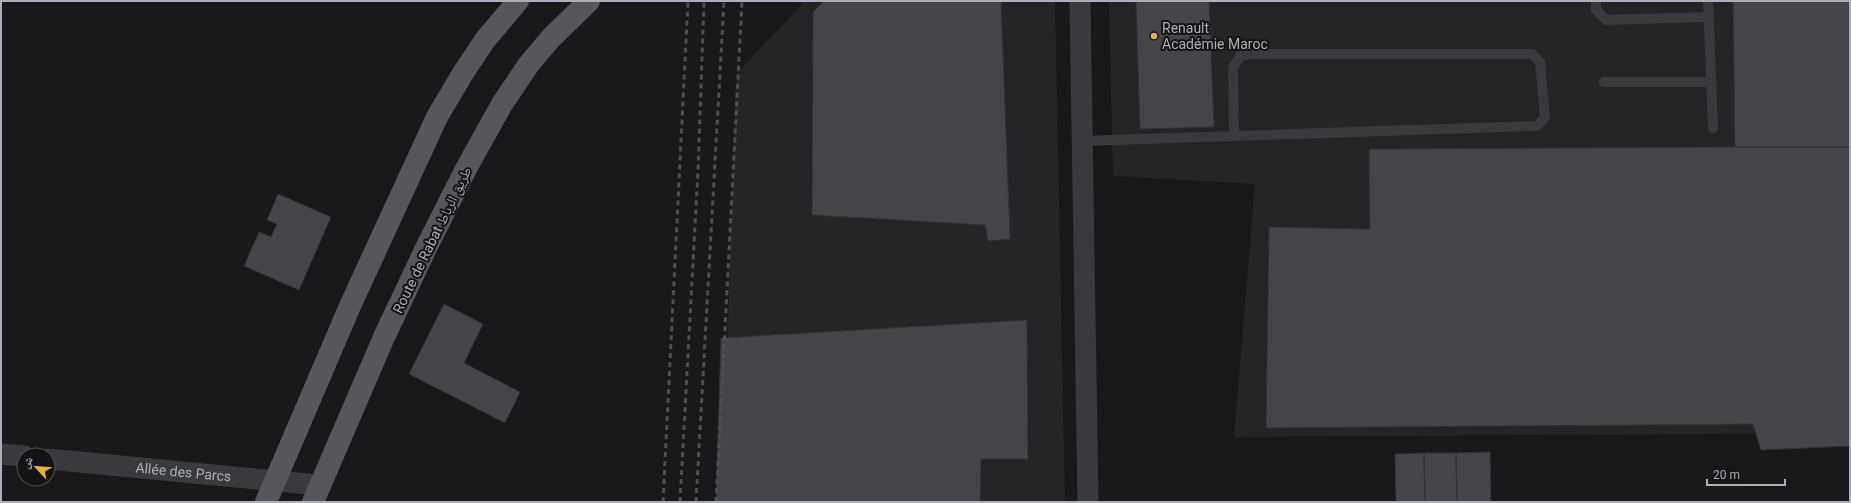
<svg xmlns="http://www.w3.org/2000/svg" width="1851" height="503" font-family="Roboto,'Noto Naskh Arabic',sans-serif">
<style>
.built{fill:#242427}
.building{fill:#44454a;stroke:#323236}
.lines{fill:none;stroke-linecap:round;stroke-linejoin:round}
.lane{stroke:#393a3e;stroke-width:10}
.street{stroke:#393a3e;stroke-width:21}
.primary{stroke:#55575d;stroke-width:22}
.rail{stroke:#4c4e53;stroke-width:3;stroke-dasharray:5 4;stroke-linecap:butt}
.poi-dot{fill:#eaaf3f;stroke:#131315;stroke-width:1.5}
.labels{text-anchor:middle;stroke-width:4;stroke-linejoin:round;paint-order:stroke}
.poi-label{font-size:14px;fill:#aaafb9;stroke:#131315;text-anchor:start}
.street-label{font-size:14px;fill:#aaafb9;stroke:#131315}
</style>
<rect width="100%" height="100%" fill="#18181a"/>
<path class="built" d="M805,1H1055L1065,502H722L736,74Z
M1109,1H1850V433L1234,437L1255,184L1113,176Z"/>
<path class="building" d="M824,1H1001L1010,239L988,241L985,225L812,215L813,12Z
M1136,1H1209L1214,127L1140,129Z
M1733,1H1850V147H1735Z
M1735,147H1850V446L1761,450L1753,424L1266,428L1269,227L1370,229L1369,149Z
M278,194L331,217L299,290L244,266L259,232L271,237L277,224L267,220Z
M444,304L483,324L464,363L520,392L505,423L409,374Z
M1027,320L1028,459H981L980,502H716L721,338Z
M1490,452L1491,502H1457L1456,453Z
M1424,453L1425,502H1396L1395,454Z
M1424,453H1456L1457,502H1425Z"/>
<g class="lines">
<path class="lane" d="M1596,1V10L1606,20L1709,17
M1708,1L1713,128
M1604,82H1711
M1082,141L1537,126L1545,117L1540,62L1532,54H1252L1240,56L1233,68L1234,136"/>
<g class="street">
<path d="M1080,1L1088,502"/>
<path d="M1,454L24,456"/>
<path id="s1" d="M48,459L319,485"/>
</g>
<path class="primary" d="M266,502L350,306L437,117L463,73L485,40L518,1
M313,502L384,337L427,246L467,167L502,104L529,64L551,38L589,1"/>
<path class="rail" d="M663,502L688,1
M680,502L698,171L704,1
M696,502L724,1
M716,502L742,1"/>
</g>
<circle class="poi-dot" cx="1154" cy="36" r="4"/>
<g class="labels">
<g class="poi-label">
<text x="1162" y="33">Renault<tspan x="1162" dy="16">Académie Maroc</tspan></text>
</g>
<g class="street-label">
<text transform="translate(432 240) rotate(-64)" y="5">Route de Rabat طريق الرباط</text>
<text dy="5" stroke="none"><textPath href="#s1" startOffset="136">Allée des Parcs</textPath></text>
</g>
</g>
<rect width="1851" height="503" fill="none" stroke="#aaafb9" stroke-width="4"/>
<g transform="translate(36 467) rotate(296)"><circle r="19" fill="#131315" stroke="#4f5157"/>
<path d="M0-3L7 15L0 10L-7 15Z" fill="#eaaf3f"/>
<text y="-6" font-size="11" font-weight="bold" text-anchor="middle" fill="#aaafb9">ش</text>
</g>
<path d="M1707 479v6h78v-6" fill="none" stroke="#aaafb9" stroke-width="2"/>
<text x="1713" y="479" font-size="12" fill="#aaafb9" stroke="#131315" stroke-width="3" paint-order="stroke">20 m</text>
</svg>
